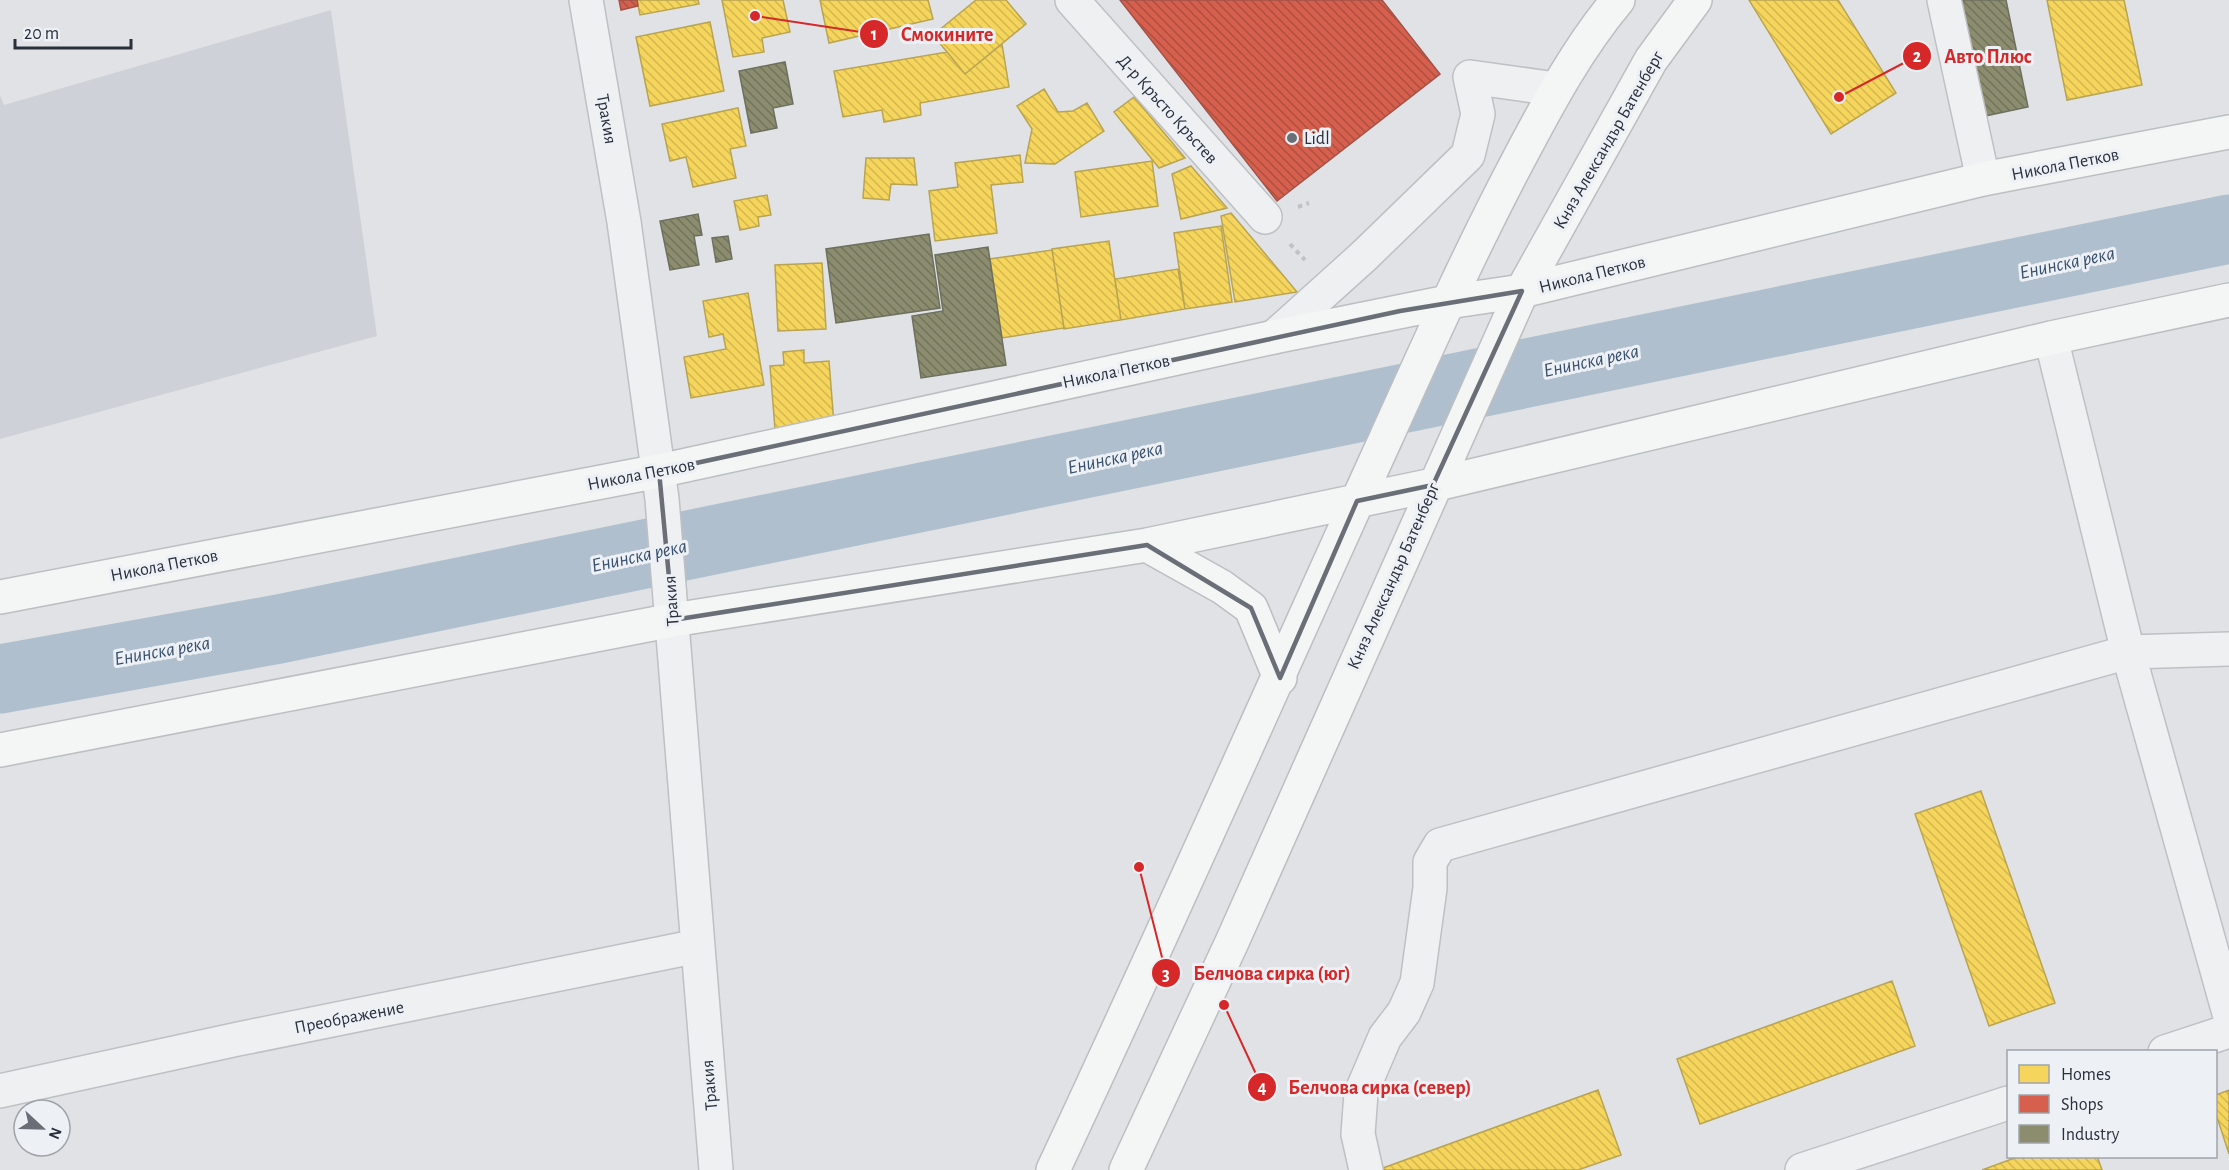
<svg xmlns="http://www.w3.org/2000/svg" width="2229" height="1170" font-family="'Alegreya Sans',sans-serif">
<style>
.built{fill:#ced2d8}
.homes{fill:url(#homes-back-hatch);stroke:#b8a452;stroke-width:1.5}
.shops{fill:url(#shops-back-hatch);stroke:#a25248;stroke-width:1.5}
.industry{fill:url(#industry-back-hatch);stroke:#6e705f;stroke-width:1.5}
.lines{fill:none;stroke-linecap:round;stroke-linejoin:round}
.river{stroke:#b0bfce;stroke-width:69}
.minor-casing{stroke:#bec0c3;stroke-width:36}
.major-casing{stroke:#bcbfc2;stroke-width:36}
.path{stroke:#bfc1c4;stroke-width:4;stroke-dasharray:4.5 4.5;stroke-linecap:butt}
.minor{stroke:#eff0f2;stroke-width:33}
.major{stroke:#f4f5f5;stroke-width:33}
.marked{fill:none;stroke:#696e77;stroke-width:4.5;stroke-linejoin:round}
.poi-dot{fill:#696e77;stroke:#edf0f4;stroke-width:2}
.labels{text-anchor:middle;stroke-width:6;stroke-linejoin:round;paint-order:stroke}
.street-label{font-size:18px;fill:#29303c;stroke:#edf0f4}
.poi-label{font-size:18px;fill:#29303c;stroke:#edf0f4;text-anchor:start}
.water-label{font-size:20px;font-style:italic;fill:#364f6d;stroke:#edf0f4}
.leader{fill:none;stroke:#d62828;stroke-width:2}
.callout-dot{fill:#d62828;stroke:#edf0f4;stroke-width:2}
.mark-label{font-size:18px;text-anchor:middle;font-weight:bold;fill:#fff}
.callout-label{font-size:20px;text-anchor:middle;font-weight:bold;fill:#d62828;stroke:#edf0f4;stroke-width:6;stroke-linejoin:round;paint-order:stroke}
</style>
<defs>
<pattern id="homes-back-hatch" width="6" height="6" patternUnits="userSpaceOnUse" patternTransform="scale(1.5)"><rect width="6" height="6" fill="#f6d55c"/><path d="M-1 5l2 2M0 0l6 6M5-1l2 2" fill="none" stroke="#d3b751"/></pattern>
<pattern id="shops-back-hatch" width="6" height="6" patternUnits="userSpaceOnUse" patternTransform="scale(1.5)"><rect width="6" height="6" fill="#d6604d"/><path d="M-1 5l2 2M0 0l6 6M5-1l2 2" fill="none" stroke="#ae5041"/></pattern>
<pattern id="industry-back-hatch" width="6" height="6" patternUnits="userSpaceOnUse" patternTransform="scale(1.5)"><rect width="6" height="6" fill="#8c8c6e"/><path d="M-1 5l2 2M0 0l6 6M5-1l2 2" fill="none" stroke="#72735c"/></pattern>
</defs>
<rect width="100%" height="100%" fill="#e0e2e5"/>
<path class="built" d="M331,10L377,336L0,439V95L4,105Z"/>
<path class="homes" d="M637,0H698L699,4L640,15Z
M722,0H783L790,32L762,38L764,52L733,57Z
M820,0H928L933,19L829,43Z
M976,0H1006L1026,24L965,74L933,35Z
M1749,0H1838L1896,93L1831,134Z
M2047,0H2124L2142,85L2067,100Z
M710,22L724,91L650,106L636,37Z
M1002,44L1009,87L920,103L921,115L884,122L882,110L843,117L834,71L947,52L965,74Z
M1044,89L1058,112L1073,111L1087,103L1104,131L1055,164L1025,163L1032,129L1017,106Z
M1134,97L1185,158L1159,168L1114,112Z
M738,108L746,146L730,149L736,178L693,187L686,157L670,161L662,124Z
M1020,155L1023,182L991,185L997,233L935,241L929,191L958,187L955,163Z
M866,158H914L917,185L891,184L889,200L863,198Z
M1152,161L1158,206L1081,217L1075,172Z
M1191,166L1227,208L1181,219L1172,174Z
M767,195L771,215L758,217L759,226L740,230L734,201Z
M1231,213L1297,292L1235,302L1221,216Z
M1221,226L1232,302L1185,309L1174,233Z
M1109,241L1121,320L1064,329L1052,249Z
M1052,250L1064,328L1002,338L990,259Z
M822,263L826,329L778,331L775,265Z
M1178,269L1185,309L1121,320L1115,279Z
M748,293L764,385L691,398L684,357L726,349L723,334L709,337L703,301Z
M804,350V363L829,361L834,424L775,429L770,366L784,365L783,352Z
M1981,791L2055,1003L1989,1026L1915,814Z
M1892,981L1915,1046L1700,1124L1677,1059Z
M1598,1090L1621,1155L1578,1170H1384L1383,1168Z
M2229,1090V1154L2216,1114V1095Z
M2020,1156H2097L2102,1170H1982Z"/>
<path class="shops" d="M619,0H637L638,6L621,10Z
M1120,0H1382L1440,74L1277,201Z"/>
<path class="industry" d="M1961,0H2006L2028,107L1985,116Z
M785,62L793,104L773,108L777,128L751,133L739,71Z
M698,214L702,235L694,236L699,265L670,270L660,221Z
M929,234L940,308L836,323L826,249Z
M728,236L732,259L716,262L712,238Z
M988,247L1006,365L921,378L912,316L943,311L935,255Z"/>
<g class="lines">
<path class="river" d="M0,679L279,629L2229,229"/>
<defs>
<path id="minor" d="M586,0L624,222L662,499L716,1170
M1072,0L1265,217
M1944,0L1983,179
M1274,337L1364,256L1468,155L1478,114L1470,77L1556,89
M2051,338L2128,652L2229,1013
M2165,1052L2229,1031
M0,1091L238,1039L698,946
M1366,1170L1358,1134L1361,1093L1385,1037L1404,1012L1417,983L1430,888V862L1440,845L2128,652L2229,649
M1802,1170L2008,1103"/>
<path id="major" d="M1147,545L1222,587L1251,608L1280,678
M0,597L659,471L1274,337L1448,302L1522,291L1983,179L2229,132
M0,750L673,620L1147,545L1433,485L2051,338L2229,300
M1053,1170C1167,927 1275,682 1386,438C1429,343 1472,247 1521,155C1550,100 1578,48 1618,0
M1126,1170L1232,942L1522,291L1651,60L1695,0"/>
</defs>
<use href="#minor" class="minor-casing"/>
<use href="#major" class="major-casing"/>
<path class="path" d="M1298,207L1309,203
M1290,244L1305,260"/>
<use href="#minor" class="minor"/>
<use href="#major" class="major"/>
</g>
<path class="marked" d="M1522,291L1433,485L1357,501L1280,678L1251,608L1147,545L673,620L659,471L1400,311Z"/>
<circle class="poi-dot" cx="1292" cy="138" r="6"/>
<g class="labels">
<g class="street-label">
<text transform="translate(1168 109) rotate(48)" y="6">Д-р Кръсто Кръстев</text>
<text transform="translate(607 119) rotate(80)" y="6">Тракия</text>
<text transform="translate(1608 140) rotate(-60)" y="6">Княз Александър Батенберг</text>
<text transform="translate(2065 164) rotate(-11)" y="6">Никола Петков</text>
<text transform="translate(1592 274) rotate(-14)" y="6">Никола Петков</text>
<text transform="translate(1116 371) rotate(-12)" y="6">Никола Петков</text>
<text transform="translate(641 474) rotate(-11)" y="6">Никола Петков</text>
<text transform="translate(164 565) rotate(-11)" y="6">Никола Петков</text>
<text transform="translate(1393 576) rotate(-66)" y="6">Княз Александър Батенберг</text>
<text transform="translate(671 601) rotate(-94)" y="6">Тракия</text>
<text transform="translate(349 1017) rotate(-11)" y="6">Преображение</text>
<text transform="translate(709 1085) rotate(-95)" y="6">Тракия</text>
</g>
<g class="poi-label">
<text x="1304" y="144">Lidl</text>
</g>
<g class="water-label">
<text transform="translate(2067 262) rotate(-12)" y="7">Енинска река</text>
<text transform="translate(1591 360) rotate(-12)" y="7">Енинска река</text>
<text transform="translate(1115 457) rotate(-12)" y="7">Енинска река</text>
<text transform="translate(639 555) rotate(-12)" y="7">Енинска река</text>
<text transform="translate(162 650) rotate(-10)" y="7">Енинска река</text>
</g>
</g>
<path class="leader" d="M755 16L874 34M1839 97L1917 56M1139 867L1166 973M1224 1005L1262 1087"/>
<g class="callout-dot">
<circle cx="755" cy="16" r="6"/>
<circle cx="1839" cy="97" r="6"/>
<circle cx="1139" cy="867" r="6"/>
<circle cx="1224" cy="1005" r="6"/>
<circle cx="874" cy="34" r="15"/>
<circle cx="1917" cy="56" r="15"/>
<circle cx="1166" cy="973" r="15"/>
<circle cx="1262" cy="1087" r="15"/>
</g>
<g class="mark-label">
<text x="874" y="40">1</text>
<text x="1917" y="62">2</text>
<text x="1166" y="980">3</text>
<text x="1262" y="1093">4</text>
</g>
<g class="callout-label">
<text x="947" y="41">Смокините</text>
<text x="1988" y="63">Авто Плюс</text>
<text x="1272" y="980">Белчова сирка (юг)</text>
<text x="1380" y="1094">Белчова сирка (север)</text>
</g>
<rect x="2007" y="1050" width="210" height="108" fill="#edf0f4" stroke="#9fa3aa" stroke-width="1.5"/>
<rect x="2019" y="1065" width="30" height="18" fill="#f6d55c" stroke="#9fa3aa" stroke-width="1.5"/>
<text x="2061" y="1080" font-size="18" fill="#29303c">Homes</text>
<rect x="2019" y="1095" width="30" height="18" fill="#d6604d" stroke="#9fa3aa" stroke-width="1.5"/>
<text x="2061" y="1110" font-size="18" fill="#29303c">Shops</text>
<rect x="2019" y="1125" width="30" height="18" fill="#8c8c6e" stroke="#9fa3aa" stroke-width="1.5"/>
<text x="2061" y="1140" font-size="18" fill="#29303c">Industry</text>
<g transform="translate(42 1128) rotate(112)"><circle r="28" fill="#edf0f4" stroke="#9fa3aa" stroke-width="1.5"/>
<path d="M0-4.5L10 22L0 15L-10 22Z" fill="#696e77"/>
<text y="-9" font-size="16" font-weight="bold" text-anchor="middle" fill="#29303c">N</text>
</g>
<path d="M15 39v9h116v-9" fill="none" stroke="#29303c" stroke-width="3"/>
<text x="24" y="39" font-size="18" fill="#29303c" stroke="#edf0f4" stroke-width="4.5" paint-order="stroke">20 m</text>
</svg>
